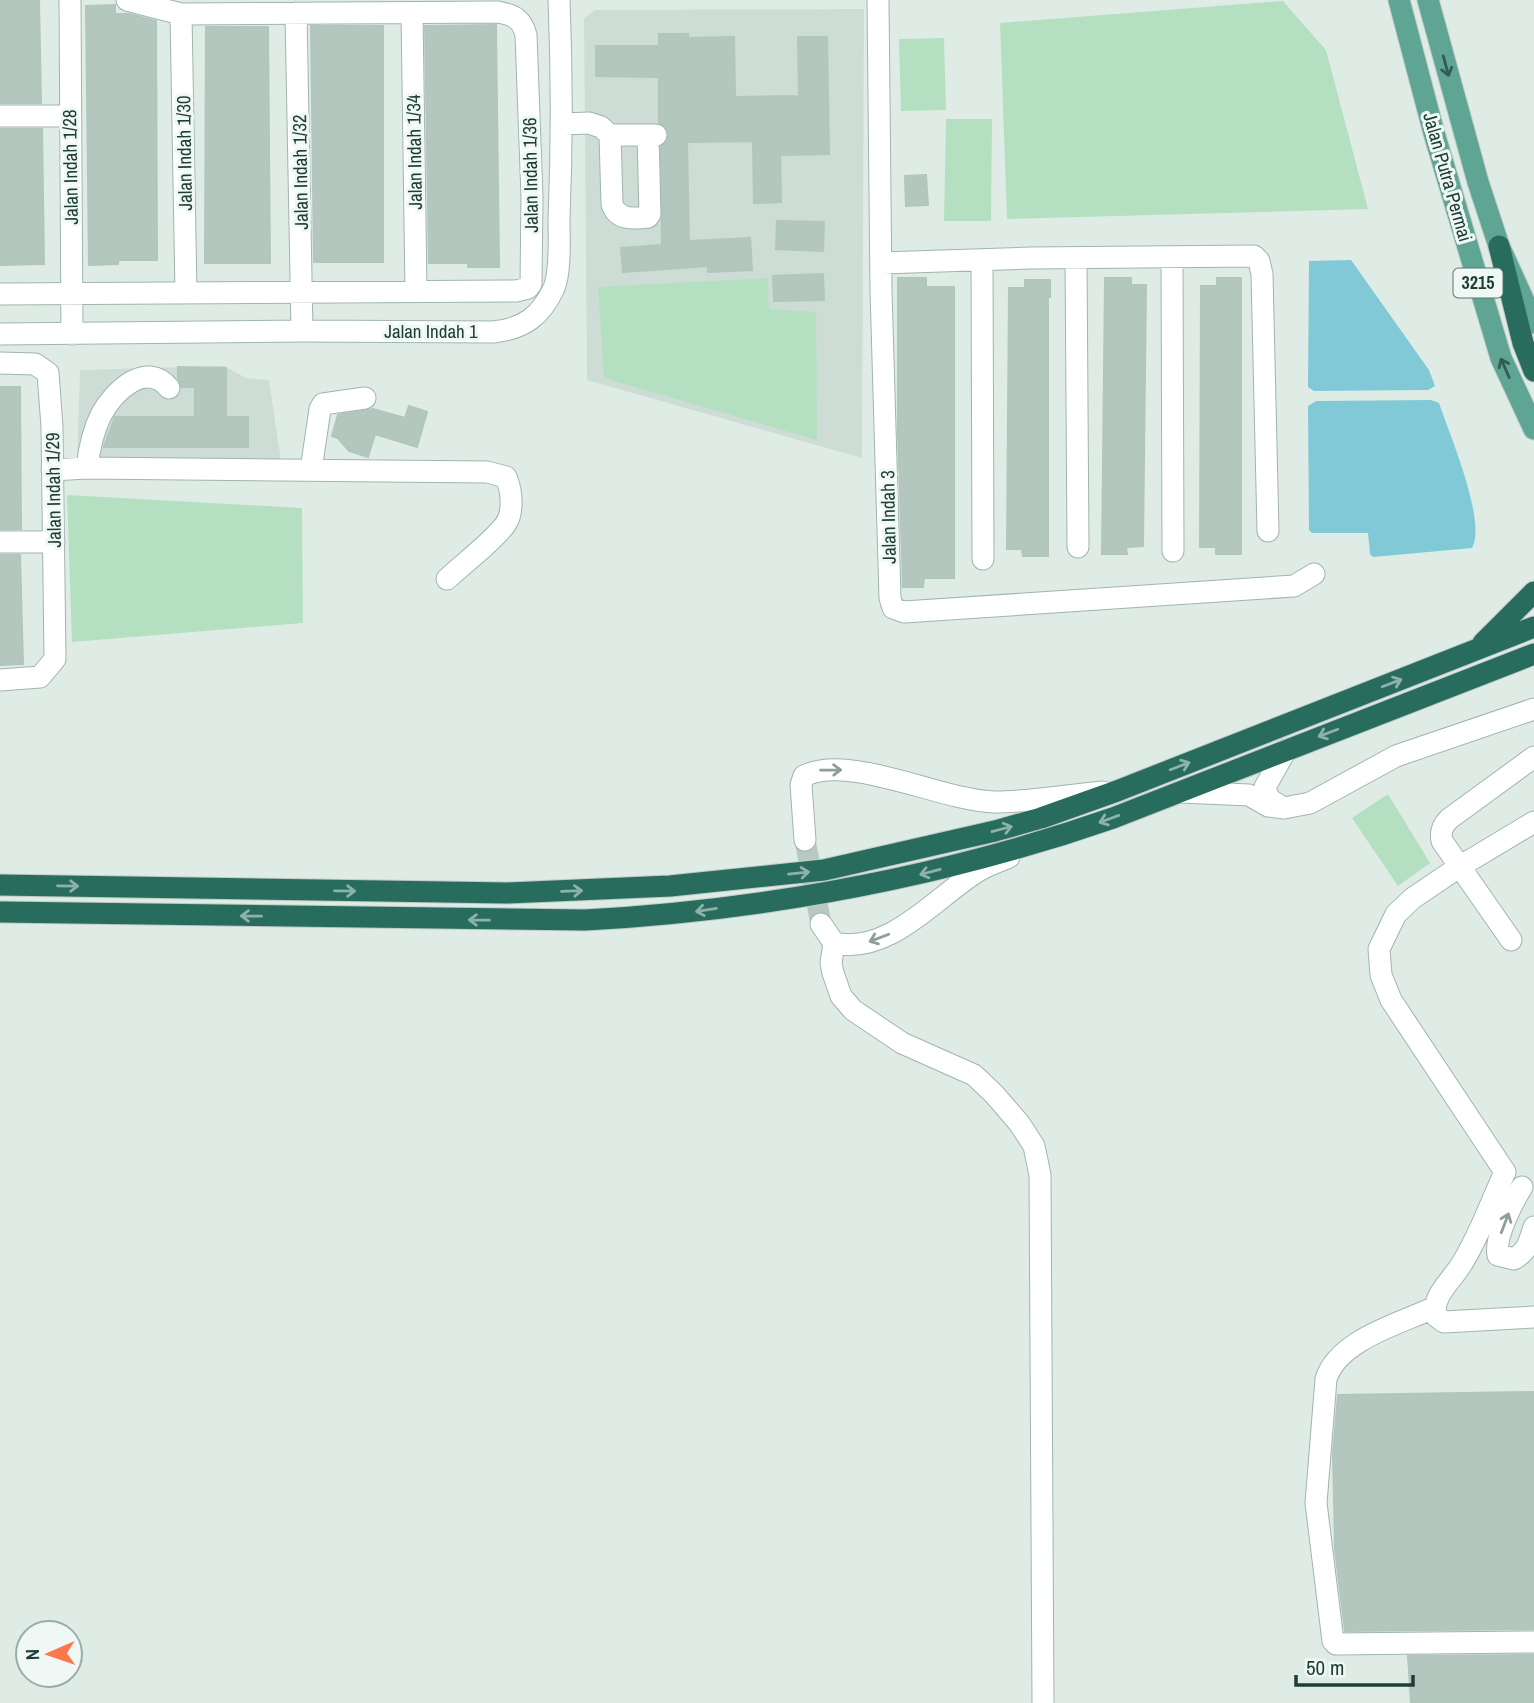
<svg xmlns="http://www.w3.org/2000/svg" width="1534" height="1703" font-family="'Archivo Narrow',sans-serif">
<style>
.built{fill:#cddcd5}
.green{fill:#b5dfc1}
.water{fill:#81c9d6}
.building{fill:#b4c7bf;stroke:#b1c6bd;stroke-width:2}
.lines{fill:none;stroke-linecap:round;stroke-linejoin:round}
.minor-tunnel{stroke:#b8c9c3;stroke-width:21;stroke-dasharray:21 10;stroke-linecap:butt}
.minor-casing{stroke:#a1b4ad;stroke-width:23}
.major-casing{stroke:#c0c9c6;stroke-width:23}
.highway-casing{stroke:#c0c9c6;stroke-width:23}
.minor{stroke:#fff;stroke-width:21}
.major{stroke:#5fa594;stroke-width:21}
.highway{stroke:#286c5e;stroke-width:21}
.oneway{stroke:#325c52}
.oneway2{stroke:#8cb2a9}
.oneway3{stroke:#8e9e9a}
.labels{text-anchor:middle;stroke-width:6;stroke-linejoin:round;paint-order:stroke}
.shield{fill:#eff8f4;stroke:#5d756e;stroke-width:2}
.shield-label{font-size:18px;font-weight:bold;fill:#1e3d35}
.street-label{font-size:19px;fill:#1e3d35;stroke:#eff8f4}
</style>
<rect width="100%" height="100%" fill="#dfece6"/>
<path class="built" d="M864,9L862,458L587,380L584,18L595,10Z
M224,366L246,378L269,380L281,461L77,463L80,370Z"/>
<path class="green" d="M1283,1L1326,50L1368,209L1007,219L1000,23Z
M944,38L946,110L901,111L899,39Z
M946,119H992L991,221H944Z
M768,278L769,309L816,312L817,440L604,378L598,287Z
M67,495L302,508L303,623L72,642Z
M1388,794L1430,863L1398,886L1352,818Z"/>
<path class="water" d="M1351,260L1429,370L1435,386L1428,390L1314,391L1308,387L1309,261Z
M1431,400L1439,403C1449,433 1487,521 1472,548L1373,557L1370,554L1368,533H1312L1309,530L1308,406L1316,401Z"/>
<path class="building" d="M0,0H39L41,103H0Z
M115,5V14H129L156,21L157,260H118V264L89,265L86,6Z
M496,25L499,267H468V263H429L425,26Z
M311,26H383V262H314Z
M206,27H268L270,263H205Z
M659,34H688V38L734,37L735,97L799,96L798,37H827L829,154L780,155L781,202L754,203L753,141L687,142L689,241L750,238L752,270L708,272V266L623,272L621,248L662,245L661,147L667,142L669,134L667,128L659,123V77L596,76V46H659Z
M0,129H42L44,264L0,265Z
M926,175L928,205L906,206L905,176Z
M777,221L824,222L823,251L776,249Z
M823,274L824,300L774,301L773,276Z
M898,278H926V287H954V578H924L923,587H903L898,430Z
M1105,278H1131V285H1146L1143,546L1126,547L1127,554H1102Z
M1217,278H1241V554H1216V547H1200L1201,286H1217Z
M1025,280H1050V297H1048V556H1023L1022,549H1007L1009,288H1025Z
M178,367L226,368V417H248V447H104L115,417H195V387H182L178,378Z
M0,387H20L21,529H0Z
M409,406L427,412L417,447L375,434L368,457L349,451L338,438L332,436L338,415L373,409L405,418Z
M0,555H20L23,664L0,665Z
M1534,1392V1629L1345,1631L1335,1549L1333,1454L1338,1395Z
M1534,1655V1703H1411L1408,1656Z"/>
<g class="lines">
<path class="minor-tunnel" d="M805,840L821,924"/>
<defs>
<path id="minor" d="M70,0L72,334
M878,0L881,291L890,598L893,608L904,612L1294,586L1314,574
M296,13L302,331
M412,13L416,291
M181,14L186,293
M0,116H69
M563,124L589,123L601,127L610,135H656
M610,135L612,204C617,220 633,219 648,217L650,214L648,135
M1076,258L1078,547
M1172,258L1173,551
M982,260L983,559
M881,263L1031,258L1254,256L1259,261L1262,274L1268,531
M0,294L516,291L528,288L531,284L532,197L526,35C522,19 514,15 498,12L181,14L127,0
M0,334L302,331L493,332C524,329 541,316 554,288C561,271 559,238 559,219C562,146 562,73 559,0
M0,363L35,364L48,373L52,427L55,659L40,677L0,680
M87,468C89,450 93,431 101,415C114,391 146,360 169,388
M52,470L87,468L487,472L506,477C512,491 514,513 505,525C490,544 465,562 447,579
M311,470L320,409L323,404L365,398
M0,542H54
M1181,792L1249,795L1268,806L1284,808L1310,803L1396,756L1534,709
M1279,805L1269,799L1265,787L1286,750
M1534,822L1459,867L1413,898L1396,914L1379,949L1381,975L1391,1000L1505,1172C1491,1202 1479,1237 1461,1265C1451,1281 1431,1297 1436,1316L1444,1322L1534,1317
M805,840L801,785L804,776C850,753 942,801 995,802C1030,802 1067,795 1103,792
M821,924L834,943L831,963L833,973L841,996L853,1010L902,1043L974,1075L994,1094L1019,1123L1034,1146L1040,1175L1043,1703
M1511,940L1442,841C1440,832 1442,826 1449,819L1534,757
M834,943C888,955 933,900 975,873C985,866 998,862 1009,857
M1522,1187C1513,1201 1494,1238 1498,1255L1514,1259C1528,1251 1529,1242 1534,1227
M1433,1308C1399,1324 1338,1340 1326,1379L1316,1503L1333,1641L1336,1644L1534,1642"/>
<path id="major" d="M1399,0L1434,133L1501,358L1534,429
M1428,0L1478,182L1499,246L1534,323"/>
<path id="highway" d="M1499,246L1523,343L1534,371
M1483,643L1534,592
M0,885L507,893L670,886L824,870L995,831L1041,818L1117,791L1534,627
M0,912L585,920C764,910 943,877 1113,818L1534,654"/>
</defs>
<use href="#minor" class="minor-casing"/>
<use href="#major" class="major-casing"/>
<use href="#highway" class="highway-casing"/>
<use href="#minor" class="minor"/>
<use href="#major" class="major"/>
<use href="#highway" class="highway"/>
</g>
<defs><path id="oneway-shaft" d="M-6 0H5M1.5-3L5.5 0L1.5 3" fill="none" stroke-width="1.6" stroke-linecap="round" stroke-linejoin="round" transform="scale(1.75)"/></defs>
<g class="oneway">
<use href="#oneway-shaft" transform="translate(1446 66) rotate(75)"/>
<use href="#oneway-shaft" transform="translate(1505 368) rotate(-114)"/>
</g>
<g class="oneway2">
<use href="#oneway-shaft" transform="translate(1392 683) rotate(-21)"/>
<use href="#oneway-shaft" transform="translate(1328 733) rotate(159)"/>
<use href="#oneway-shaft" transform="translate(1180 766) rotate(-21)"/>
<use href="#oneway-shaft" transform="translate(1109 819) rotate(160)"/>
<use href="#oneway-shaft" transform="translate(1002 829) rotate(-15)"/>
<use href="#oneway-shaft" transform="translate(930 872) rotate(165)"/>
<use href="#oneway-shaft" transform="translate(799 873) rotate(-6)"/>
<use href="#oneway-shaft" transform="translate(68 886) rotate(1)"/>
<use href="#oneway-shaft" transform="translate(345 891) rotate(1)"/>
<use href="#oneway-shaft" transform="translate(572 891) rotate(-2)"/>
<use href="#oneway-shaft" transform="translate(706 910) rotate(171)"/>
<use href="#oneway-shaft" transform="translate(251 916) rotate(-179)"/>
<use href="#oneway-shaft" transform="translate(479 920) rotate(-179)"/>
</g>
<g class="oneway3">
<use href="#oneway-shaft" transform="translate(831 770) rotate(-1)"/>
<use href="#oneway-shaft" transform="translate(879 938) rotate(159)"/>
<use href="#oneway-shaft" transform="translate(1505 1223) rotate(-69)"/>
</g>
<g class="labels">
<rect class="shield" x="1453.5" y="268.5" width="49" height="29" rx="5"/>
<g class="shield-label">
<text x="1478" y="289">3215</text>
</g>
<g class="street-label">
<text transform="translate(414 152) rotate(-91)" y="7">Jalan Indah 1/34</text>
<text transform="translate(184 153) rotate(-91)" y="7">Jalan Indah 1/30</text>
<text transform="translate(70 167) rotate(-91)" y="7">Jalan Indah 1/28</text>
<text transform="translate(300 172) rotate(-91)" y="7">Jalan Indah 1/32</text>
<text transform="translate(530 175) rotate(-91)" y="7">Jalan Indah 1/36</text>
<text transform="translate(1448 177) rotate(74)" y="7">Jalan Putra Permai</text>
<text x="431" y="338">Jalan Indah 1</text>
<text transform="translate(53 490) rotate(-91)" y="7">Jalan Indah 1/29</text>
<text transform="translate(888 517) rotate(-91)" y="7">Jalan Indah 3</text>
</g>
</g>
<g transform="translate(49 1654) rotate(268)"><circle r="33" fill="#eff8f4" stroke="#9bada8" stroke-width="2"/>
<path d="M0-5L12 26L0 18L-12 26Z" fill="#fe774a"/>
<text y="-10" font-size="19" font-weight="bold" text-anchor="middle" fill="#1e3d35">N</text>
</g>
<path d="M1296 1675v10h117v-10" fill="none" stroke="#1e3d35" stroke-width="3.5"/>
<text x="1306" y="1675" font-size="21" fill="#1e3d35" stroke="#eff8f4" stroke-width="5" paint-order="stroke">50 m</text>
</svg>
